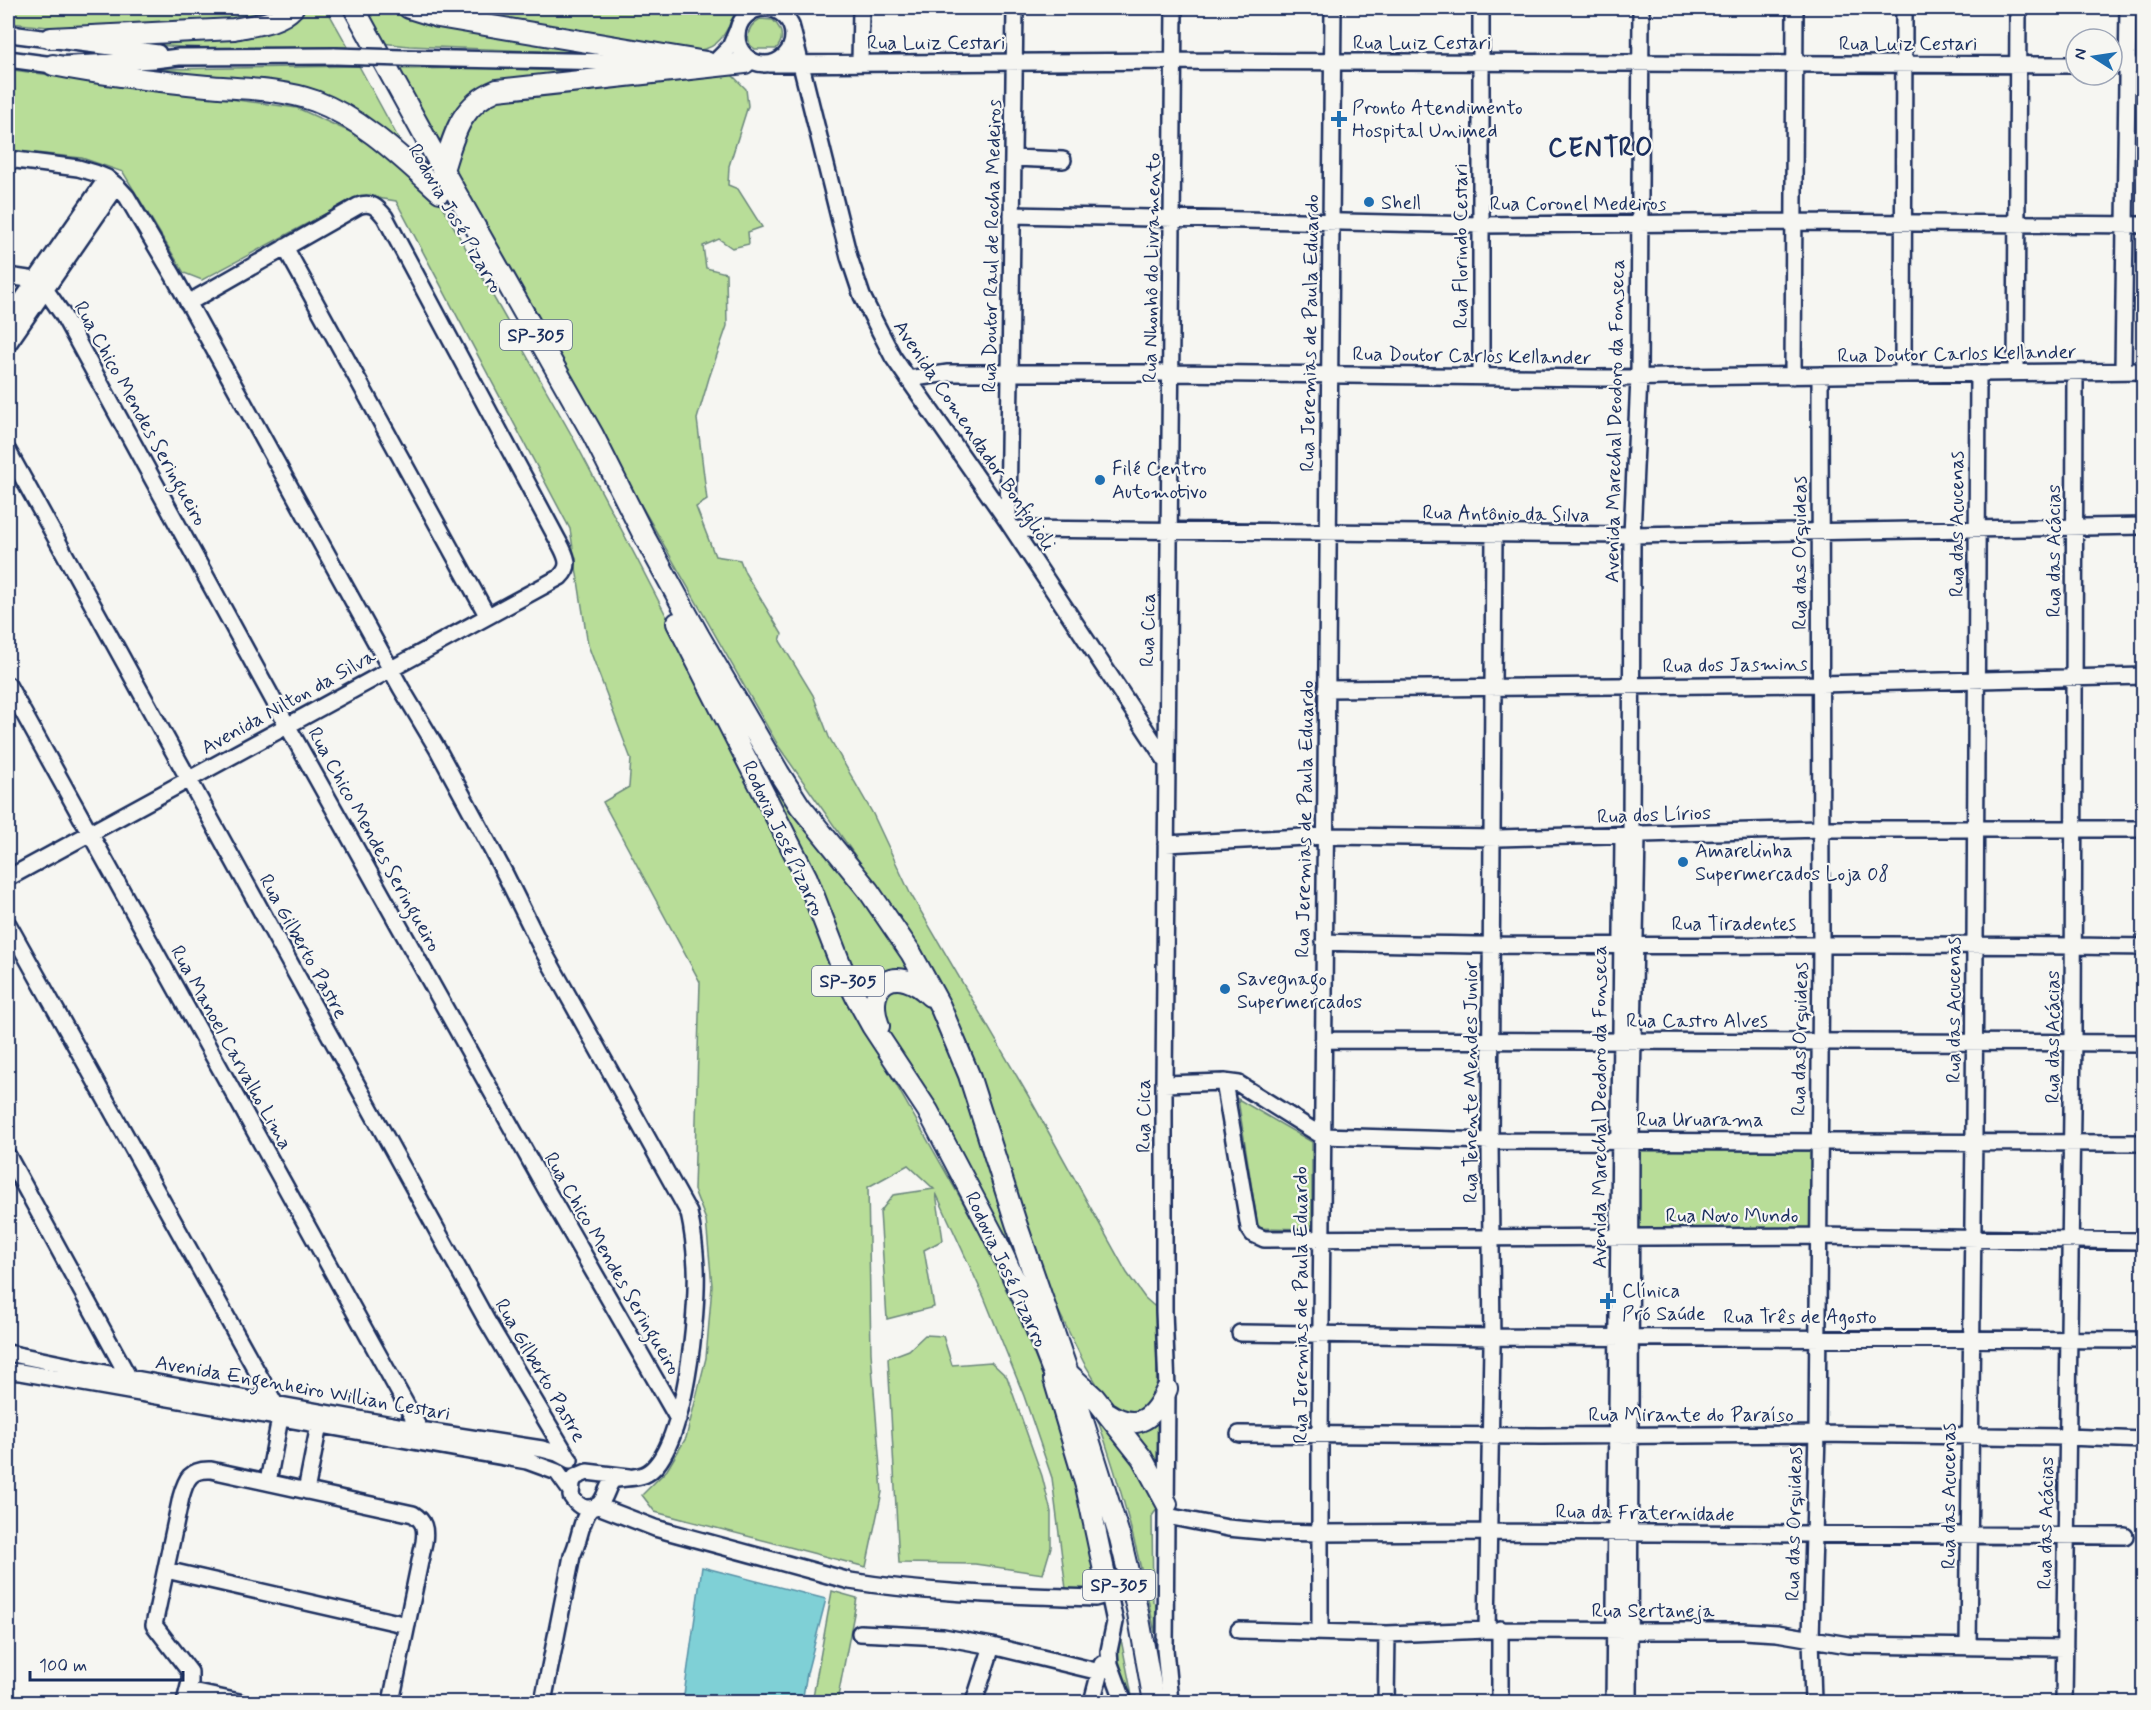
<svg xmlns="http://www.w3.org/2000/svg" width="2151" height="1710" font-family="Mynerve,sans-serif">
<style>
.green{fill:#b8dd98;stroke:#6a867b;stroke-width:1.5}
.water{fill:#7fd0d6;stroke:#5790a6;stroke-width:1.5}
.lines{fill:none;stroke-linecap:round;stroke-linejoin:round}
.minor-casing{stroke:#1b2f5e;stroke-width:20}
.major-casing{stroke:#1b2f5e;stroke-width:24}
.minor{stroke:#f6f6f2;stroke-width:15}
.major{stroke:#f6f6f2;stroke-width:20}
.minor-bridge-casing{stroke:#1b2f5e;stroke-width:20;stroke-linecap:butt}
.minor-bridge{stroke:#f6f6f2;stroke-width:15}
.poi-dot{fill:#1f6fb2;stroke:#f6f6f2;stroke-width:2}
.labels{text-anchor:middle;stroke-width:4.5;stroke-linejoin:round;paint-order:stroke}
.shield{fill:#f6f6f2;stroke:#5d6b8a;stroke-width:1.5}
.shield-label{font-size:18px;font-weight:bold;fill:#1b2f5e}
.street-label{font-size:20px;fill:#1b2f5e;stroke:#f6f6f2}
.poi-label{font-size:20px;fill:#1b2f5e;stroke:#f6f6f2;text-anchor:start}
.district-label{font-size:26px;font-weight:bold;letter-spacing:1.5px;fill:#1b2f5e;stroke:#f6f6f2}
</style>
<rect width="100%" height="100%" fill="#f6f6f2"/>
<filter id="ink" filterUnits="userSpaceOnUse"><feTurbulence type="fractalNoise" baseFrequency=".0167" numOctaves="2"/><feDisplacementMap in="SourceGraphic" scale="12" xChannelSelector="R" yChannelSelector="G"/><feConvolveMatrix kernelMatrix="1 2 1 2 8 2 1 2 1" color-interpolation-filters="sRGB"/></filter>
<g filter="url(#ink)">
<path class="green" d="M8,8H279L256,15L231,19L58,28L10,23L8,20Z
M301,8H326L348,47C274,49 200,51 125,42L267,33L290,22Z
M363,8H398L422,19L597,48L583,53L409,46L381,43Z
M425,8H730L736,12C727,29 721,48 700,50Z
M760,19L773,20C782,29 785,39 776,49H755L750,45C746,34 749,25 760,19Z
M359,66L407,154L320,97L102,70Z
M481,68L562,71L600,69L488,85L443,146L397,69Z
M13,70L297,108L357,135L434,192L571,434L638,561L773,823L847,998L979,1231L1021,1322L1045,1382L1076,1479L1097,1578L1086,1589H1066L1052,1478L1024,1396L984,1297L936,1193L943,1240L924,1250L934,1307L887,1319L880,1212L893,1195L934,1189L908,1165L868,1187L871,1353L882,1492L866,1567L655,1512L642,1495L667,1470L686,1438L706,1358L712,1286L706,1220L694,1190L700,982L603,802L629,787L631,759L588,645L570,529L396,201L371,197L351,200L202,280L184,273L123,172L82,158L8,150V73Z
M729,72L746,89L748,106L729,166L728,185L738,189L762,227L748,232L749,244L732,248L719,239L703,246L706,268L726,273L727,326L709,378L697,419L707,500L696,507L715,556L740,560L745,573L782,634L780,641L813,695L829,737L873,814L910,893L1029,1097L1127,1273L1145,1298L1161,1312L1163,1361L1157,1365L1156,1402L1142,1413L1127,1414L1109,1404L1084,1363L1058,1310L1028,1236L970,1048L949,1002L921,950L779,747L449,168L455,146L486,101Z
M758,764L764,770L793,813L860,894L914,973C887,961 872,976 865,1001Z
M892,989L909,992L926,1004L936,1022L964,1083L1042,1315L951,1133L890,1036L885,1023V996Z
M1238,1099L1312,1142V1229L1258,1228Z
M1636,1145L1813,1148V1230H1637Z
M925,1335L943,1336L952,1365L991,1362L1007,1377L1042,1476L1051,1512V1547L1043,1574L975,1564L899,1563L888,1358L909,1350Z
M1094,1409C1118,1441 1145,1471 1157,1509L1152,1516L1153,1602L1156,1604L1155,1633C1140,1557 1120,1482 1094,1409Z
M1159,1423L1157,1470L1128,1431H1140Z
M832,1591L857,1598L837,1702H812Z
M1119,1638L1121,1639L1132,1696H1136L1137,1702H1130L1118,1665Z"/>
<path class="water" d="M702,1567L826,1599L807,1673L802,1702H683Z"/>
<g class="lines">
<defs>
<path id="minor" d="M1481,8V377
M737 36a28 28 0 1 1 56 0a28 28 0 1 1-56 0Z
M8,32L18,35L158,53
M793,33L849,257L862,296L876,324L893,357L1008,522L1167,762
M403,58L670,63
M8,59L53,65L154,60L179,57L335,56
M715,62L730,47L737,31
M860,63L861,8
M769,64L1174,61L2076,65
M2112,65L2144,66
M1013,158L1063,160
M8,159L78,168L95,173L107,178L117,186L127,197L173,275L401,688L438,750L505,874L541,947L689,1213C693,1231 695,1249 696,1267C698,1311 686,1446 649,1472C640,1479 624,1477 613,1480C604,1489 606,1509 587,1508C580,1508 575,1502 571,1496L572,1483L575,1477L587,1472L629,1477
M1012,215L1481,225L1794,222L2144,225
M285,247L487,615
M8,276L35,280L45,289L63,315L287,725L546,1189L678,1419
M8,320L107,178
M8,344L117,186
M2123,371L2128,8
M2016,373L2018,8
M1903,374L1904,8
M1793,376L1795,8
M908,379L948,373H1171L1597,378L2144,371
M8,451L487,1321L569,1459
M1008,522L1015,8
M1013,529L1632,535L2144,526
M8,685L420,1430
M1326,689L1820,684L2144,676
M1631,836L1632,535L1639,378L1641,8
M1166,844L1325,836L1499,838L1820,829H2144
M8,878L560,577C570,567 568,560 562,548L385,217C377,207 371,201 358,206L188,303
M8,924L275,1404
M1324,942C1597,950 1870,941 2144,947
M1323,1040L2144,1043
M1224,1082L1249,1228L1253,1234L1264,1239L1819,1236L2144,1241
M1164,1084L1224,1082L1239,1084L1322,1136L1490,1141L2144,1143
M8,1156L129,1378
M1240,1333L1492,1337L2144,1340
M8,1353L129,1378L420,1430L542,1449L557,1453L570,1460
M8,1371L20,1372L527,1461L557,1472L570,1490
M1239,1434L1541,1436L1817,1434L2067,1437L2144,1440
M268,1482L280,1418
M306,1491L319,1425
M598,1506L655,1528L850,1581C930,1594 1014,1595 1095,1598L1109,1594L1115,1622L1109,1651L1110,1664L1124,1702
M1167,1516L1228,1528L1271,1532L1319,1533L1489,1532L2125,1536
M166,1570L407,1625
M1239,1630L1387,1634L1487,1630L1743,1631L1777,1633L1848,1645L2065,1648
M1487,1630L1492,1345L1490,1141L1494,534
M1320,1632V1434L1333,8
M860,1633L943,1637L992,1646L1100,1672
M1968,1647L1974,1134L1978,373
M188,1691L239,1702
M185,1702L190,1682V1672L154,1625L181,1497C186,1479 190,1469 211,1470L413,1514C424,1521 426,1528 424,1542L391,1702
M543,1702L572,1556C580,1541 580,1520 591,1508
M974,1702L992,1646
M1092,1702L1102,1664
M1170,1702L1165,1649L1167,1389L1164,1311V1084L1174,8
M1386,1702L1387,1634
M1500,1702V1629
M1614,1702L1623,836
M1629,1702L1631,1140L1637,836
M1813,1702L1811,1638L1817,1434L1821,944L1820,375
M2064,1702L2073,1037L2075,372"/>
<path id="major" d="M354,8L443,170L593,435L643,534L699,636L779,773L800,806L868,890L911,953L940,1006L969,1075L1016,1223L1068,1373L1120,1538L1138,1613L1154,1702
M409,8L438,17L706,62
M51,38L234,29C253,25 280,23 293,8
M53,65C104,75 155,81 207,86C243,89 282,89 315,101C363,119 403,159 440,192
M443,170C454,135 460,105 497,90L745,63
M677,623L807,878L842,968L856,997L872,1026L928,1111L998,1244L1031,1315L1060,1389
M879,1026C863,981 898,963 930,996
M1070,1375L1094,1397L1142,1458L1167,1504
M1054,1379L1086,1486L1109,1594
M1108,1413C1138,1433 1154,1418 1167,1389"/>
</defs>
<use href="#minor" class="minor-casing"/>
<use href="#major" class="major-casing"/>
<use href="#minor" class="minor"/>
<use href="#major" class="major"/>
<defs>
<path id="minor-bridge" d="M335,56L403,58"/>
</defs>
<use href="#minor-bridge" class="minor-bridge-casing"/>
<use href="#minor-bridge" class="minor-bridge"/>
</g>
</g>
<g class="poi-dot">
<path d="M1336 110h6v6h6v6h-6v6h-6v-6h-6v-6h6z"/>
<circle cx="1369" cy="202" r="6"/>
<circle cx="1100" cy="480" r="6"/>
<circle cx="1683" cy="862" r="6"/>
<circle cx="1225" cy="989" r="6"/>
<path d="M1605 1292h6v6h6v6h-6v6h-6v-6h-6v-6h6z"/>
</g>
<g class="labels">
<g class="shield">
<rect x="500" y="320" width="72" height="30" rx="4.5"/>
<rect x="812" y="966" width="72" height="30" rx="4.5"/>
<rect x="1083" y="1570" width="72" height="30" rx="4.5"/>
</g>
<g class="shield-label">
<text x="536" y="341">SP-305</text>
<text x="848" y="987">SP-305</text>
<text x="1119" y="1591">SP-305</text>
</g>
<g class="street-label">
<text x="936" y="49">Rua Luiz Cestari</text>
<text x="1422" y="49">Rua Luiz Cestari</text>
<text x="1908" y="50">Rua Luiz Cestari</text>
<text x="1578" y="210">Rua Coronel Medeiros</text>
<text transform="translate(456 218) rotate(60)" y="7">Rodovia José Pizarro</text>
<text transform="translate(991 246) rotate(-89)" y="7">Rua Doutor Raul de Rocha Medeiros</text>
<text transform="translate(1460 246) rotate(-90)" y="7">Rua Florindo Cestari</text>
<text transform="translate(1151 268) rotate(-89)" y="7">Rua Nhonhô do Livramento</text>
<text transform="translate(1309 333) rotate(-89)" y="7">Rua Jeremias de Paula Eduardo</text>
<text transform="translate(1957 353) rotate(-1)" y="7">Rua Doutor Carlos Kellander</text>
<text transform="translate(1472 355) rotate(1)" y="7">Rua Doutor Carlos Kellander</text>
<text transform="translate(141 413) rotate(61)" y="7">Rua Chico Mendes Seringueiro</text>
<text transform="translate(1614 421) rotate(-89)" y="7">Avenida Marechal Deodoro da Fonseca</text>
<text transform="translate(975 435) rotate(56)" y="7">Avenida Comendador Bonfiglioli</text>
<text transform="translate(1506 513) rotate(1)" y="7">Rua Antônio da Silva</text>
<text transform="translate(1956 524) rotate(-90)" y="7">Rua das Acucenas</text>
<text transform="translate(2053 551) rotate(-90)" y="7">Rua das Acácias</text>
<text transform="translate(1799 553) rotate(-90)" y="7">Rua das Orquideas</text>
<text transform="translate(1147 630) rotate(-89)" y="7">Rua Cica</text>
<text transform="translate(1735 664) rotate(-1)" y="7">Rua dos Jasmins</text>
<text transform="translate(288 701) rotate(-29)" y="7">Avenida Nilton da Silva</text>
<text transform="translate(1654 814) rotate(-2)" y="7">Rua dos Lírios</text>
<text transform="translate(1304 819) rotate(-89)" y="7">Rua Jeremias de Paula Eduardo</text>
<text transform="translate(784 838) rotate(65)" y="7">Rodovia José Pizarro</text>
<text transform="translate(375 839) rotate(61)" y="7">Rua Chico Mendes Seringueiro</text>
<text x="1734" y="930">Rua Tiradentes</text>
<text transform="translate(304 946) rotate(61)" y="7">Rua Gilberto Pastre</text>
<text transform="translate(1953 1010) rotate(-90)" y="7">Rua das Acucenas</text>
<text x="1697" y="1027">Rua Castro Alves</text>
<text transform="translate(2052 1037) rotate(-90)" y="7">Rua das Acácias</text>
<text transform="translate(1799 1039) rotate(-89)" y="7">Rua das Orquideas</text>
<text transform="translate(232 1047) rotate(61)" y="7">Rua Manoel Carvalho Lima</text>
<text transform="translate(1470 1082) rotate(-90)" y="7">Rua Tenente Mendes Junior</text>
<text transform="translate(1599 1107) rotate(-90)" y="7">Avenida Marechal Deodoro da Fonseca</text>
<text transform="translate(1143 1116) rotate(-90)" y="7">Rua Cica</text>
<text x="1700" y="1126">Rua Uruarama</text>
<text x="1732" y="1222">Rua Novo Mundo</text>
<text transform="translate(613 1263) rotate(60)" y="7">Rua Chico Mendes Seringueiro</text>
<text transform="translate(1007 1269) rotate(65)" y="7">Rodovia José Pizarro</text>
<text transform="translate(1300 1305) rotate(-90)" y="7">Rua Jeremias de Paula Eduardo</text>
<text x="1800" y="1323">Rua Três de Agosto</text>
<text transform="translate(541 1370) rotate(60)" y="7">Rua Gilberto Pastre</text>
<text transform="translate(303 1387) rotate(10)" y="7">Avenida Engenheiro Willian Cestari</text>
<text x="1691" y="1421">Rua Mirante do Paraíso</text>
<text transform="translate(1948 1496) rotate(-90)" y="7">Rua das Acucenas</text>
<text transform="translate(1645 1512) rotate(1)" y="7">Rua da Fraternidade</text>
<text transform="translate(2045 1523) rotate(-89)" y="7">Rua das Acácias</text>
<text transform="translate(1793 1524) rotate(-89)" y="7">Rua das Orquideas</text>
<text x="1653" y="1617">Rua Sertaneja</text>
</g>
<g class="poi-label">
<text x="1352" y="114">Pronto Atendimento<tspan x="1352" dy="23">Hospital Unimed</tspan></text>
<text x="1381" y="209">Shell</text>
<text x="1112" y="475">Filé Centro<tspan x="1112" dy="23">Automotivo</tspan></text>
<text x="1695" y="857">Amarelinha<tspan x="1695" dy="23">Supermercados Loja 08</tspan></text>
<text x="1237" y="985">Savegnago<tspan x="1237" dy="23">Supermercados</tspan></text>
<text x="1622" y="1297">Clínica<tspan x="1622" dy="23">Pró Saúde</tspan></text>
</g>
<g class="district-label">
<text x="1601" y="156">CENTRO</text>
</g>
</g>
<rect width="2151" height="1710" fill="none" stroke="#f6f6f2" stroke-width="30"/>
<rect x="15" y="15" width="2121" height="1680" fill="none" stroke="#1b2f5e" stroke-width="2" filter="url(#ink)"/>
<g transform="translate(2094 57) rotate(282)"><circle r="28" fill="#f6f6f2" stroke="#9ea6b7" stroke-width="1.5"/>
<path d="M0-4.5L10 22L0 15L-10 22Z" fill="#1f6fb2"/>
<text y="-9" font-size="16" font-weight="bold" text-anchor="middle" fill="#1b2f5e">N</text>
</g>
<path d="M30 1671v9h153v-9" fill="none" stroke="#1b2f5e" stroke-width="3"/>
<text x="39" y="1671" font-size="18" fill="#1b2f5e" stroke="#f6f6f2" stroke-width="4.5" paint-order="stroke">100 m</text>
</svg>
